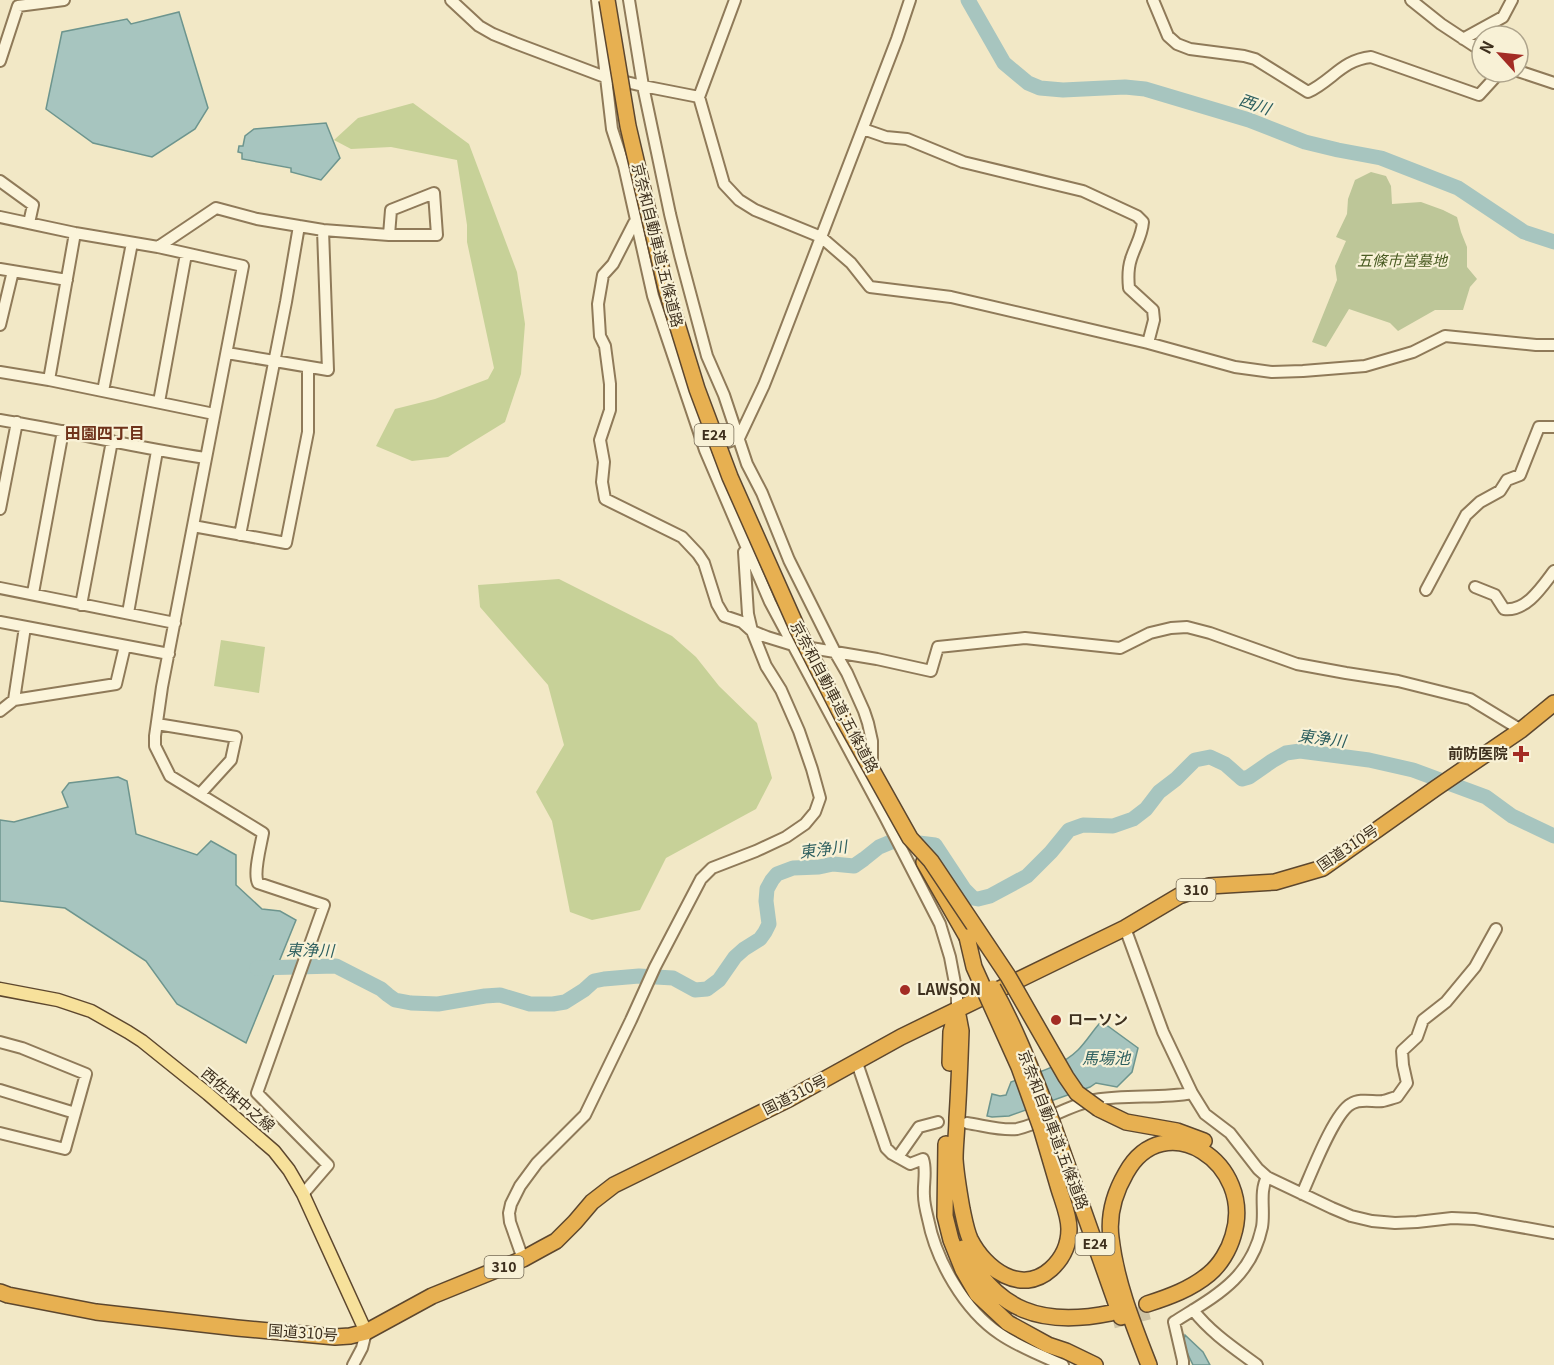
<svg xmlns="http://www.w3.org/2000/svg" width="1554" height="1365" font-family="Georgia,'Noto Sans JP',serif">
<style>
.green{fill:#c7d198}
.cemetery{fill:#bdc698}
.water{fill:#a7c5bf;stroke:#6d958e;stroke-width:1.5}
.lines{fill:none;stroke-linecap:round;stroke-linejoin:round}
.river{stroke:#a7c5bf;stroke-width:15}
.highway-tunnel{stroke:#cec3a4;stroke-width:15;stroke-dasharray:15 8;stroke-linecap:butt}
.minor-casing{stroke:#8f7a59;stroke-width:14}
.major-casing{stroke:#5d472e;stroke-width:15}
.highway-casing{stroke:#5d472e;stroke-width:18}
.minor{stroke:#fbf4da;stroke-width:10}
.major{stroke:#f7e19b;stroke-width:12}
.highway{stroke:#e7b051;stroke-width:15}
.highway-bridge-casing{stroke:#5d472e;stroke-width:18;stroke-linecap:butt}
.highway-bridge{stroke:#e7b051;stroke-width:15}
.poi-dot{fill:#a32c24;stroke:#f8f1d6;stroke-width:2}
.labels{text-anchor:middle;stroke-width:4.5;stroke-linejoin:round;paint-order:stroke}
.shield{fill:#f8f1d6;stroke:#766a55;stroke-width:1.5}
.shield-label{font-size:14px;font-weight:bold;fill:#3e301e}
.street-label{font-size:15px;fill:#3e301e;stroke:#f8f1d6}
.park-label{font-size:15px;font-style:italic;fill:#4a5c23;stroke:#f8f1d6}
.poi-label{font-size:15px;font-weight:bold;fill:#3e301e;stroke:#f8f1d6;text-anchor:start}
.water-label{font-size:16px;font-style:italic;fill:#2d5f5f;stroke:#f8f1d6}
.neighbourhood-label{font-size:16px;font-weight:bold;fill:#6f321a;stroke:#f8f1d6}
</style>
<rect width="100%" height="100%" fill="#f2e8c6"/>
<path class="green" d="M413,103L469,144L517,272L525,324L521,374L505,422L448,457L412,461L376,446L395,409L435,399L488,379L494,368L467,242V225L457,160L391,147L351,149L334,140L358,118Z
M559,579L672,636L696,657L719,686L757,723L772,778L756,809L666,858L640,910L592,920L570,912L552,821L536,792L564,745L548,685L480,607L478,585Z
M221,640L265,647L259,693L214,686Z"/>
<path class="cemetery" d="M1371,172L1386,176L1391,186L1392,204L1421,202L1443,210L1457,217L1461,232L1467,247V267L1477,279L1470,287L1463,310H1435L1398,331L1390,323L1349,309L1326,347L1312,342L1337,280L1335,266L1346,241L1336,237L1347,214L1348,199L1355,180Z"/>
<path class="water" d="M179,12L208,108L195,129L152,157L93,143L46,109L62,32L127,19L131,24Z
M326,123L340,158L321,180L291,172V168L242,159V153L238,152L239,146H243L245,136L254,129Z
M118,777L127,781L136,834L197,855L211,841L236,855V885L262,909L280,911L296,920L246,1043L177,1004L146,961L65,908L0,901V820L14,822L68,807L62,792L69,783Z
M1099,1024H1105L1138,1048L1132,1072L1117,1087L1096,1083L1090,1087L1009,1116L992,1117L987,1116L992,1094L1000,1096L1006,1095L1011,1082C1033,1074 1061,1067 1078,1050C1086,1042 1092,1032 1099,1024Z
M1185,1335L1203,1352L1210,1365H1193L1183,1344Z"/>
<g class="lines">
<path class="river" d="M968,0L1004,63L1028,83L1040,88L1063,90L1125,87L1145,89L1249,120L1305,142L1338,150L1381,158L1458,188L1524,232L1554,242
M257,968L336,966L381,989L388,995L395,1000L411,1003L438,1004L485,996L500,995L530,1004H553L565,1002L584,990L594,981L604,979L639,976L673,978L695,990L707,989L719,980L735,957L744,949L760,939L765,932L769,924L766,901L767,889L772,880L777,874L793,868L819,867L833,864L854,866L864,859L879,847L891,842H911L935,845L964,889L973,898L978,899L990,896L1027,876L1051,852L1069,830L1083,825L1113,826L1133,819L1146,809L1159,792L1176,779L1195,760L1210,757L1225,764L1242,779L1249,777L1272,761L1286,753L1300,751L1369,760L1413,770L1486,797L1512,816L1554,836"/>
<path class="highway-tunnel" d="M1113,1321L1149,1312"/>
<defs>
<path id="minor" d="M451,0L479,26L493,34L515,43L605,77L643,86L699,97L724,184L739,200L755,210L821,237L851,263L870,287L951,297L1148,343L1235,367L1272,372L1303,371L1365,366L1413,352L1445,336L1536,345H1554
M597,0L612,129L624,166L653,296L705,450L770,602L885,817L940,924L950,957L957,994V1010
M629,0L643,86L670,214L680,255L707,356L724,395L747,464L762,493L789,560L836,654L847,673L864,711L868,723L872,741V767
M1153,0L1168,36L1177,44L1190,49L1244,56L1255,59L1308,92C1332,81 1342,60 1371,57L1479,95L1500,72
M1411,0L1441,24L1482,51
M1463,39L1503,17L1512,0
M0,61L18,6L64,0
M1518,71L1554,83
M699,97L735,0
M863,129L886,137L907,139L963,162L1083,191L1137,216L1143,222C1142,236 1135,246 1131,259C1128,268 1128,278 1129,288L1153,310L1154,320L1148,343
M0,181L33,205L29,223
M434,193L437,235H389L391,210Z
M0,217L75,233L158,247L243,266L162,687L155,736V746L170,776L263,833C261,845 253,873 258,883L324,905L257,1093L328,1165L303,1194
M637,221L634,223L613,264L603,275L598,304L600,336L605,346L610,384V410L600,440L604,462L602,482L605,499L682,537L698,554L704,563L717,604L724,616L742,622L752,631L767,637L793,645L877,659L931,671L938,647L1025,638L1120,648L1150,633L1171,628L1187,627L1210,633L1297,664L1346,673L1398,681L1470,699L1521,730
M158,247L216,208L257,219L323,230L389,235
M0,269L67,280
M0,325L13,271
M227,353L328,370L323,230
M0,372L49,380L214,414
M49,380L75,233
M103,391L132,243
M159,402L186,254
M0,420C69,431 137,448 206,458
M714,447L739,438L764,385L777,352L897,39L910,0
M0,509L17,422
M193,526L286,543L308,432V368
M240,535L286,302L299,226
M1475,587L1495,595L1504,609C1526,612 1542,587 1554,571
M0,588L175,623
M1426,590L1466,515L1480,502L1500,491L1507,480L1520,475L1539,427H1554
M33,593L63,431
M81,605L112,441
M128,613L157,451
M0,622L169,654
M14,700L25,627
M0,711L14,700L116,684L125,646
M157,724L236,737L231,760L200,794
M1125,928L1163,1032L1192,1093L1205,1114L1230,1133L1258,1169L1267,1177C1259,1192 1265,1210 1262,1227C1251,1279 1215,1296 1174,1322L1183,1361V1365
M0,1042L22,1048L86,1074L65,1149L0,1133
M857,1063L886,1148L892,1154L910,1164L923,1159C927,1171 923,1183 924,1196C924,1203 926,1211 928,1219C936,1260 964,1310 1000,1334C1019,1347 1042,1356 1063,1365
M0,1090L75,1113
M967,1123C982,1125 1001,1131 1017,1129C1044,1123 1067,1105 1095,1100C1127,1094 1160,1099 1192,1093
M898,1157L919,1127L938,1122
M1267,1177L1332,1208L1351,1216L1372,1221L1395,1223L1417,1222L1452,1218L1475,1219L1554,1233
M1302,1194C1311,1174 1334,1113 1351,1104C1360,1098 1373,1102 1383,1101C1388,1100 1392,1098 1397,1097L1407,1083L1403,1065L1402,1051L1417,1037L1423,1020L1446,1002L1475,967L1496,929
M523,1259L510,1222L509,1213L511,1204L520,1186L537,1163L585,1115L631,1020L655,967L701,879L712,868L756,851L786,837L805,824L815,812L820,798L812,769L799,731L781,690L766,666L752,631L748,614L744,552
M1193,1310C1211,1333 1234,1348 1257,1365
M353,1365L362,1348L366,1332"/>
<path id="major" d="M0,989L58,1000L91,1011L128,1032L142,1041L208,1094L274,1151L289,1170L303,1194L366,1332"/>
<path id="highway" d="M924,862L967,937
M957,1010L961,1031C960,1060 959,1089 957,1118C957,1131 955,1145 955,1159C956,1175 959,1192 962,1209C964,1218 966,1230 970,1239C985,1269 1021,1296 1051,1269C1063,1258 1069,1246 1069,1229C1069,1216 1063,1202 1059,1189C1053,1169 1047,1148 1041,1128
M950,1063L951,1032L956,1013
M1099,1109L1126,1122L1177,1131L1204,1141
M1052,1122L1121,1317
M946,1144L945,1216L951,1240L963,1270L977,1294L1008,1323L1048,1345L1066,1351L1095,1365
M963,1248C997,1312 1042,1327 1111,1313
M0,1292L8,1295L96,1312L237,1328L335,1337L350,1336L366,1332L432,1296L523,1259L543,1248L556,1241L575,1222L592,1202L614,1185L789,1099L901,1037L1125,928L1179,896L1209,886L1275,882L1323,868L1436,788L1521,730L1554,703
M1147,1304C1169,1297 1191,1289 1209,1274C1220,1265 1229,1250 1233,1236C1256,1163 1164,1104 1126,1173C1115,1192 1108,1215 1111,1238C1116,1282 1133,1324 1149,1365"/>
</defs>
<use href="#minor" class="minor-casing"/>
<use href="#major" class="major-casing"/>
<use href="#highway" class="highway-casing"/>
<use href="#minor" class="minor"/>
<use href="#major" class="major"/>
<use href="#highway" class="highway"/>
<defs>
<path id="highway-bridge" d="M607,0L628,126L666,288L697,389L730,477L798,630L844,720L910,838L931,861L1008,976L1066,1077L1077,1093L1099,1109
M967,937L974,967L1019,1067L1041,1128
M993,988C1017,1030 1034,1077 1052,1122"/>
</defs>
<use href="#highway-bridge" class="highway-bridge-casing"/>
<use href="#highway-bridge" class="highway-bridge"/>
</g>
<g class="poi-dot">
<path d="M1518 745h6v6h6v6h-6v6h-6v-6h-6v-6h6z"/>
<circle cx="905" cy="990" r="6"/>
<circle cx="1056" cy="1020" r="6"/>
</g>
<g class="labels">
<g class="shield">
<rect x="694.5" y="424" width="39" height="22" rx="4.5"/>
<rect x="1176.5" y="879" width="39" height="22" rx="4.5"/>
<rect x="1075.5" y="1233" width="39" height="22" rx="4.5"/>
<rect x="484.5" y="1256" width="39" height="22" rx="4.5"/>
</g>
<g class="shield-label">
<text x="714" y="440">E24</text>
<text x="1196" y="895">310</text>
<text x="1095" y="1249">E24</text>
<text x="504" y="1272">310</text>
</g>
<g class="street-label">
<text transform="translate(657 245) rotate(76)" y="5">京奈和自動車道;五條道路</text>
<text transform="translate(834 697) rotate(62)" y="5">京奈和自動車道;五條道路</text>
<text transform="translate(1348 848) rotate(-34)" y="5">国道310号</text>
<text transform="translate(795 1095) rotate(-27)" y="5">国道310号</text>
<text transform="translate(238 1100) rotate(40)" y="5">西佐味中之線</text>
<text transform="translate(1053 1130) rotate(69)" y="5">京奈和自動車道;五條道路</text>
<text transform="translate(303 1333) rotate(4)" y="5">国道310号</text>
</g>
<g class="park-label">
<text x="1402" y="266">五條市営墓地</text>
</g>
<g class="poi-label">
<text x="1508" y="759" text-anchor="end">前防医院</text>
<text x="917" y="995">LAWSON</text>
<text x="1068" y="1025">ローソン</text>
</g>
<g class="water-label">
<text transform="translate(1255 104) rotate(19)" y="6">西川</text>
<text transform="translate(1322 738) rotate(7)" y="6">東浄川</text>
<text transform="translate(823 849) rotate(-7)" y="6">東浄川</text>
<text transform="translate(310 950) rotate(1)" y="6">東浄川</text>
<text x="1106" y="1064">馬場池</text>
</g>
<g class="neighbourhood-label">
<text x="105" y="439">田園四丁目</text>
</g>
</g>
<g transform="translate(1500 54) rotate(297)"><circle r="28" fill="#f8f1d6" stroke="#aea48c" stroke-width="1.5"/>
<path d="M0-4.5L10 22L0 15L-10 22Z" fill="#a32c24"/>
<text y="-9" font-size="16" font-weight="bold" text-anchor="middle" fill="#3e301e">N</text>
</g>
</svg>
